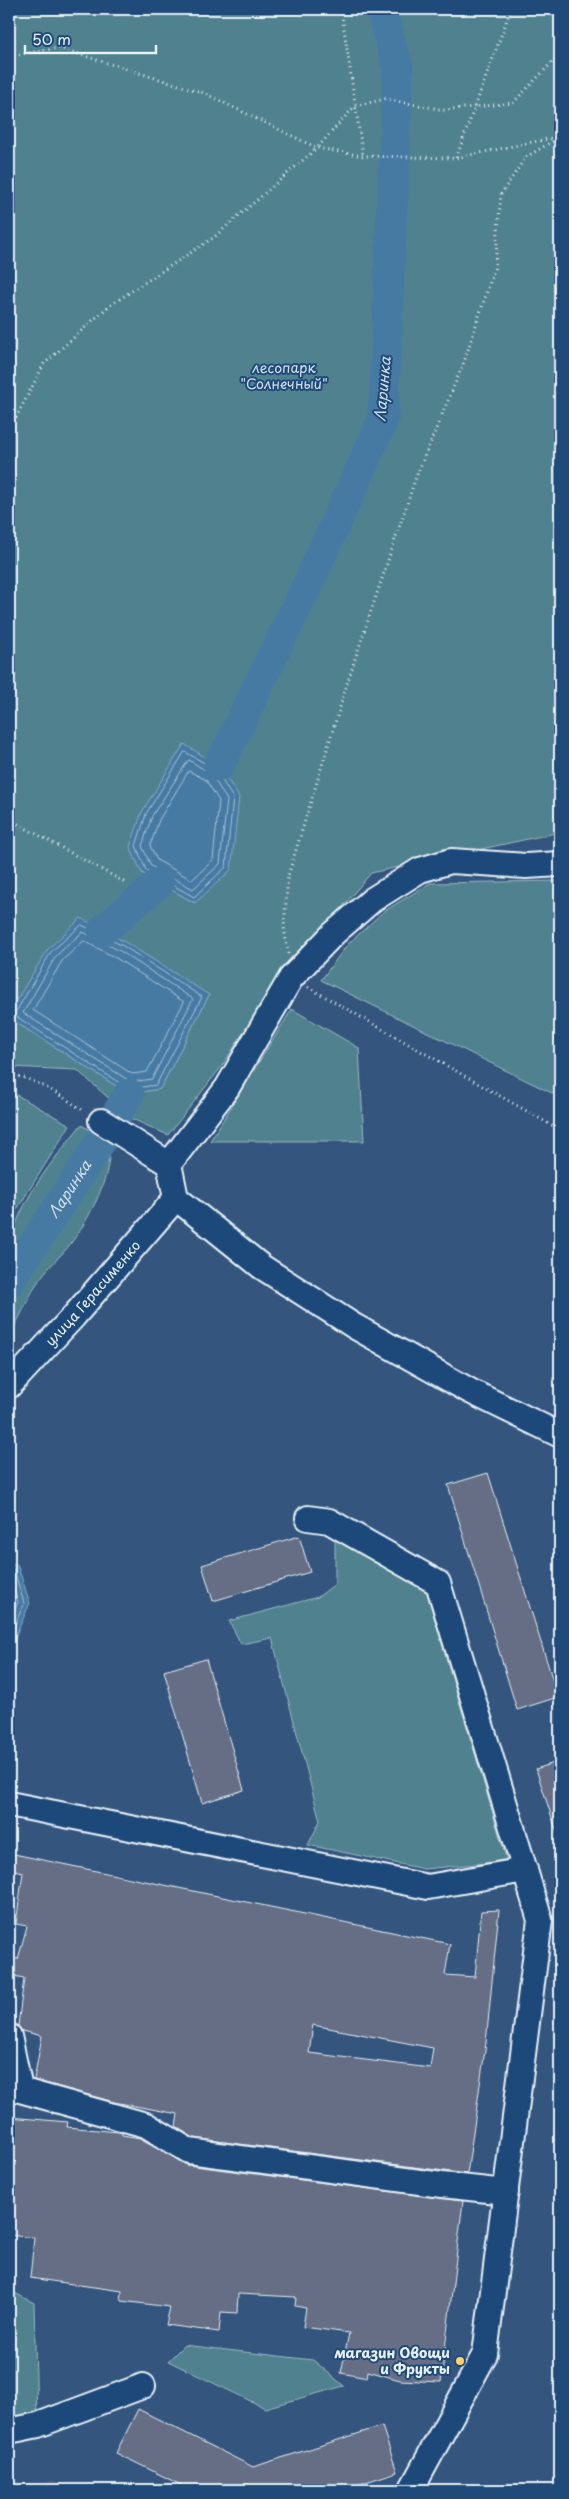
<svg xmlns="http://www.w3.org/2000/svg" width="569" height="2499" font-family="'Playpen Sans',sans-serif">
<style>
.built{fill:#465f81}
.green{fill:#4f828e;stroke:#9cbac3;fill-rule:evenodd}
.water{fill:#467aa3;stroke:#87aac5}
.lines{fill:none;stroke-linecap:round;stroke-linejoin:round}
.shore{stroke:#a7c1d6;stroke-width:1}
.river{stroke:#467aa3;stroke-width:31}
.building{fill:#656e85;stroke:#e8f1f8;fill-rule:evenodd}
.minor-casing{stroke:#e8f1f8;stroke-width:28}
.path{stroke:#e8f1f8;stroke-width:3;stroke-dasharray:1 4;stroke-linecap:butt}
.minor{stroke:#1f4a7a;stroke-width:24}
.poi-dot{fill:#ffd166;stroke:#1f4a7a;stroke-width:2}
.labels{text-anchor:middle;stroke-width:4;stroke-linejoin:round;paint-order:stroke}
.park-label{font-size:14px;fill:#d1e0e8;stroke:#1f4a7a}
.street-label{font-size:14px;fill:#e8f1f8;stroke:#1f4a7a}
.poi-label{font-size:14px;font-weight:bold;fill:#e8f1f8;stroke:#1f4a7a;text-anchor:end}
.water-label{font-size:15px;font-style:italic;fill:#d0dfeb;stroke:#1f4a7a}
</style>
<rect width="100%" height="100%" fill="#34557d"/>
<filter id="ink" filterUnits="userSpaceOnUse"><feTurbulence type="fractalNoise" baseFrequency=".02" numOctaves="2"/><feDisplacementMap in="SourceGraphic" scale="10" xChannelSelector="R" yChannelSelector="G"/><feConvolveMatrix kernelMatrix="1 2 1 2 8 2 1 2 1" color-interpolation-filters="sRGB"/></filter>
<g filter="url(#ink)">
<path class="built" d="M52,2480L74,2490H36Z"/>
<path class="green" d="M9,9H560V832L371,873L267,996L222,1066L168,1135L132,1119L77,1070L9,1067V1018L129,1094L160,1089L209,995L9,1012ZM142,812L195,903L142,873Z
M560,881V1097L321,980L347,945L383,912L430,883Z
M292,1009L359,1048L364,1141H210Z
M15,1094L70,1125L9,1222V1095Z
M81,1125L108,1139C116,1171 88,1222 68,1247C58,1259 44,1271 36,1285C26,1302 20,1319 9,1335C9,1309 5,1276 9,1251C16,1203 53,1161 81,1125Z
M335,1537L425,1587L507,1861L424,1869L308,1845L320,1821L272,1638L241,1644L229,1621L318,1597L335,1584Z
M9,2290L34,2303L37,2419L9,2425Z
M184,2345L313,2360L344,2386L265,2408L168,2361Z"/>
<path class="water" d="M184,744L219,766L239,797L231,870L195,903L142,873L130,847L142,812Z
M81,918L125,942L209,995L160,1089L129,1094L9,1018V1012L48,949Z
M9,1564H17L30,1603L9,1651Z"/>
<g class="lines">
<path class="shore" d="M185,752L215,769L233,798L226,867L194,897L146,870L136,846L146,814Z
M189,760L211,774L227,800L220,864L193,889L151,866L142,846L152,816Z
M189,771L206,780L219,801L213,860L192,880L157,860L150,846L159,820Z
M82,925L123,946L202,997L156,1085L129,1089L14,1015L51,952Z
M83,932L120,951L193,999L152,1079L131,1082L23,1013L56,956Z
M84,941L116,958L184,1002L147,1072L132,1074L33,1010L62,961Z
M9,1569L14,1570L24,1603L9,1639
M9,1576L18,1602L9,1623"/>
<g class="river">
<path d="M219,766L303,594L383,420L398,68L381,9"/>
<path d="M103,930L159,883"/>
<path id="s1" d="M9,1282L89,1160L129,1094"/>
</g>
</g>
<path class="building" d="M488,1473L558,1697L517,1710L448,1485Z
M299,1536L310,1572L213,1601L202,1565Z
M206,1659L244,1790L202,1803L164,1671Z
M560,1761V1833H557L536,1769Z
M9,1853L450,1944L445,1975L475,1977L481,1911L499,1910L486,2043L467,2174L194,2138L176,2127L178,2114L114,2102L34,2080L42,2036L22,2031L18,2026L24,1978L9,1975V1958L18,1959L27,1926L16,1924L23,1872L9,1869ZM313,2025L433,2048L430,2068L309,2053Z
M9,2117L68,2122L67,2127L118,2132L122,2133V2135L140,2138L187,2165L463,2201L441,2382L400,2380L368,2371L367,2378L341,2373L349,2333L303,2327L306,2308L295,2306L296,2297L238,2294L237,2313L221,2312L219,2332L166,2325L170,2307L121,2301L122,2291L30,2278L34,2238L9,2235Z
M138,2409L253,2467L382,2426L397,2472L341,2490H191L116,2453Z"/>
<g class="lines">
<defs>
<g id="minor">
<path d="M560,864L526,866L451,861L420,870L372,900L333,934L291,978L227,1088L169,1164L176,1198L262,1267L354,1326L470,1391L560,1435"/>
<path d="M101,1121L169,1164"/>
<path id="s2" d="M9,1386L74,1316L176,1198"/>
<path d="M308,1518L329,1521L438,1583L540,1920L485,2354L411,2490"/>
<path d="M9,1804L428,1887L525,1870"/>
<path d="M9,2036L20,2089"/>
<path d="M9,2087L146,2125L189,2151L442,2185L506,2192"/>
<path d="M9,2431L38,2425L143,2386"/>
</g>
</defs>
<use href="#minor" class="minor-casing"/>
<path class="path" d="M341,9L363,156
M9,56L59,48L204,93L317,148L355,106L385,99L444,110L513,103L560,54
M456,158L511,9
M9,431L44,364L109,306L213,238L317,148L363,156L456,158L557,137
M9,819L126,883
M288,954L284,927L288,876L352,668L416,477L464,362L495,267L501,194L526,157L560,137
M308,987L560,1130
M9,1076C30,1074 66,1099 84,1111"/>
<use href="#minor" class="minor"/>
</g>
</g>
<circle class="poi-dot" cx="460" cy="2361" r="5"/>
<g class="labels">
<g class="park-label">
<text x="284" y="373">лесопарк<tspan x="284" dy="16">"Солнечный"</tspan></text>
</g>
<g class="street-label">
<text dy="5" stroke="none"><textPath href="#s2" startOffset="125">улица Герасименко</textPath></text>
</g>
<g class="poi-label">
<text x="450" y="2358">магазин Овощи<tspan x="450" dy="16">и Фрукты</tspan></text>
</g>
<g class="water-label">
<text transform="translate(383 389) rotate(-85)" y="5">Ларинка</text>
<text dy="5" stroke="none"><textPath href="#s1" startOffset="111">Ларинка</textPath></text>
</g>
</g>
<rect width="569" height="2499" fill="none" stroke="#1f4a7a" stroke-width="30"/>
<rect x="15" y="15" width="539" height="2469" fill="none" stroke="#e8f1f8" stroke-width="2" filter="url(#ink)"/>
<path d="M25 45v8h131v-8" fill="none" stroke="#e8f1f8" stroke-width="2.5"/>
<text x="32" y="45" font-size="15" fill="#e8f1f8" stroke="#1f4a7a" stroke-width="4" paint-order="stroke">50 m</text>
</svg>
